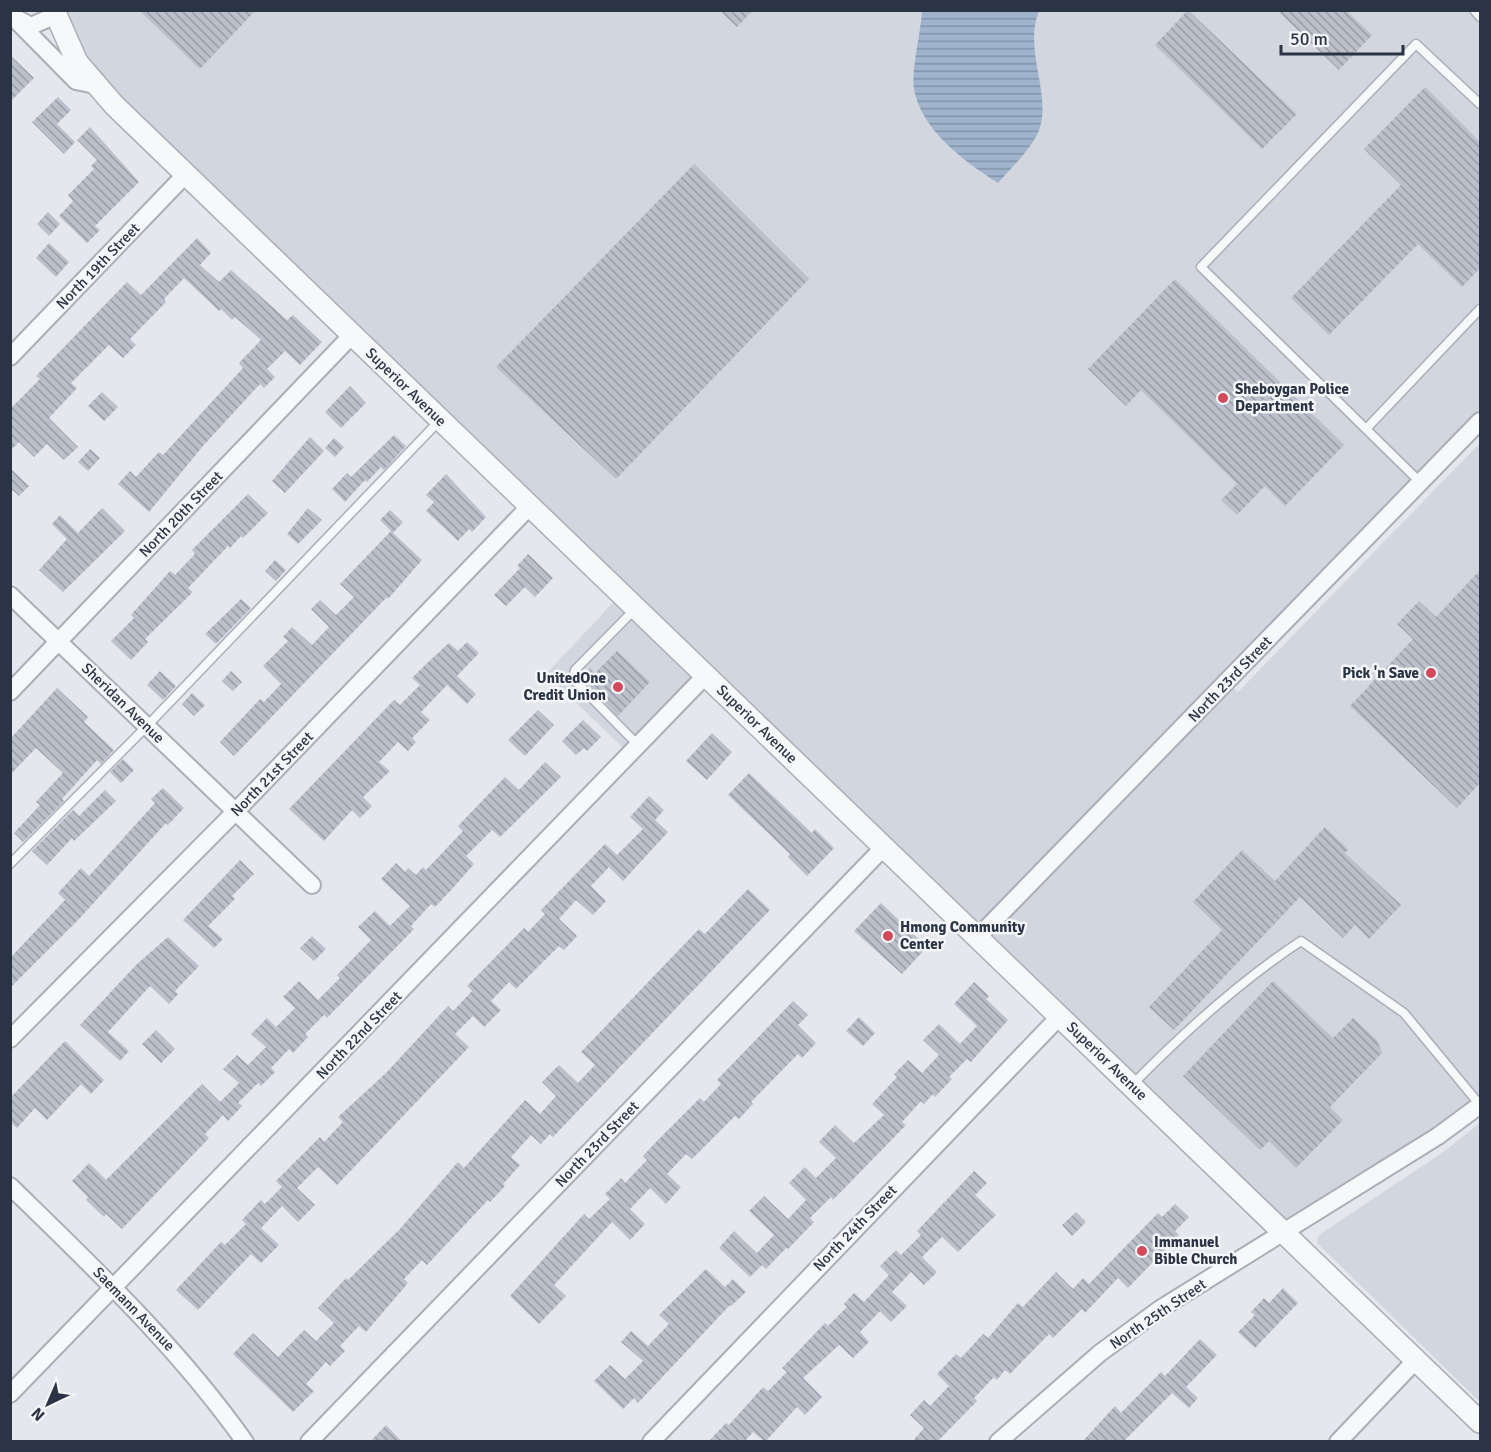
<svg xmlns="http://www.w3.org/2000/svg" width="1491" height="1452" font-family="Signika,sans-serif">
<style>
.built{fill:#d2d6de}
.water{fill:url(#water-rules)}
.building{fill:url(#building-back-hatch)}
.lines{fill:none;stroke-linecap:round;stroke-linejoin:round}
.service-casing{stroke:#a9aeb7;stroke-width:11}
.minor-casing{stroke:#a9aeb7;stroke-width:20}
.tertiary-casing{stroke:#a9aeb7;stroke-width:24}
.service{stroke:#f7f8fa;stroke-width:8}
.minor{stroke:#f7f8fa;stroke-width:16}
.tertiary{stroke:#f7f8fa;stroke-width:21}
.poi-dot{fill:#d1495b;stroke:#f4f6f9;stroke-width:2}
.labels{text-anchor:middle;stroke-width:5;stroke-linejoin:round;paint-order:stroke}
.street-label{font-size:15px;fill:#2b3445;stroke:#f4f6f9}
.poi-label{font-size:15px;font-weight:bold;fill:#2b3445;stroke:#f4f6f9;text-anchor:start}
</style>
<defs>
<pattern id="water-rules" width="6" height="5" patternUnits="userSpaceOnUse" patternTransform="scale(1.5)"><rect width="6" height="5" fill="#9fb4cc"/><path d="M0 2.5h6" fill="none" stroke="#8293a7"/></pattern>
<pattern id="building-back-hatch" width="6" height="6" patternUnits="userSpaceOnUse" patternTransform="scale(1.5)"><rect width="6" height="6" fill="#bbc0ca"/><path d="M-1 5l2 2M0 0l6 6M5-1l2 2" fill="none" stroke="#989da6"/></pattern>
</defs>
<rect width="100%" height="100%" fill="#e4e7ec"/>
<path class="built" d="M54,11H1480V421L1227,682L1238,692L1480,443V1105L1285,1231L706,676L631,755L546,674L621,594L106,97Z
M1480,1123V1402L1317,1243L1318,1237L1322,1233L1442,1153Z"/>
<path class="water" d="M922,11H1039C1022,53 1056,99 1036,137C1027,153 1010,169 998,183C965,162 921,130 914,89C911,71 921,32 922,11Z"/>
<path class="building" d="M139,10H256L200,69Z
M719,10H753L737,27Z
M1188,10L1297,114L1262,149L1155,45Z
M1277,10H1346L1372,35L1339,70Z
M10,55L34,78L10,102Z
M1425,87L1480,142V268L1462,287L1418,244L1329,335L1291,298L1401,185L1364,149Z
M58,97L71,110L57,124L75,142L64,154L32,122Z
M90,127L139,182L95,226L100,230L87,243L59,216L73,201L68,195L94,169L91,166L97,160L77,140Z
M694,164L809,279L616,479L496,367Z
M48,212L60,224L49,236L37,224Z
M197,238L211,253L200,265L219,282L231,270L287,320L293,315L322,342L300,365L285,351L267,369L275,377L264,388L260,384L203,446L149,512L118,484L130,471L136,477L159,452L163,455L243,368L239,363L261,340L235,317L232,320L221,309L219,311L184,278L164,299L166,302L130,339L136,345L123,358L109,345L71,383L77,388L49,418L78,447L64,460L47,444L34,457L19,442L10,451V409L40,379L36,376L127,282L141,295Z
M49,243L69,262L56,277L36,258Z
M1175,279L1344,445L1285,506L1265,486L1237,515L1221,500L1237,484L1141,390L1126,406L1088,369Z
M350,386L366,403L341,428L325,412Z
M102,392L118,407L104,421L88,406Z
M394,435L406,446L384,470L381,467L367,482L365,480L345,502L332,489L347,473L351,477Z
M310,437L324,451L285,493L272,481Z
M334,438L344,447L335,457L325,448Z
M90,449L100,458L88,471L78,462Z
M10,468L29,486L19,496L10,488Z
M446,474L486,517L472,532L469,529L458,541L426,511L434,502L426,495Z
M248,494L268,513L243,538L241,536L230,548L228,546L188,588L193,592L145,639L148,642L131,660L111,641L134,618L131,615L155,588L170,571L175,575L195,554L192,550Z
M102,508L125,531L63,592L39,570L67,539L52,524L60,515L78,533Z
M308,508L322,520L298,544L287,534Z
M390,510L403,522L393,533L422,560L388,599L387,597L234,756L220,742L260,699L264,702L281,684L263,666L288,641L283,637L292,627L312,645L329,627L311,609L320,600L336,615L354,597L340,584L391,531L380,520Z
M528,554L553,578L535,597L525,587L506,606L494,595L520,568L517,566Z
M275,560L286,570L276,581L265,571Z
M1480,570V783L1457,808L1350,706L1413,639L1397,624L1419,601L1436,617Z
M241,599L251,608L216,644L205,634Z
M467,642L479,653L457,676L476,694L467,704L447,685L421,712L430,720L412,738L416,742L408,751L398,742L379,762L390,771L363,797L372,806L360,818L352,810L324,841L289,809L394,700L400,705L420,685L412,678L425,665L449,643L458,651Z
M617,651L650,682L618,716L590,687L589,667L595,673Z
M160,671L176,686L163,700L147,685Z
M231,671L242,682L233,691L222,681Z
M57,688L88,717L84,722L114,750L101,764L97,760L62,799L64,801L23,842L14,833L40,805L36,802L63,773L36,748L10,775V739Z
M192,693L205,705L194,716L182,704Z
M538,710L554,725L525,756L508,740Z
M583,720L601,737L587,751L584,748L576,755L562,741Z
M712,733L732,752L707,780L686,761Z
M123,759L134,770L121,783L110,772Z
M545,762L561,777L500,837L492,830L466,856L474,864L453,888L435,907L431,904L411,926L414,929L327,1018L324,1015L305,1034L308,1037L293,1053L289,1049L271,1068L275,1072L261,1086L258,1083L238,1103L242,1106L228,1121L223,1115L205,1134L209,1138L122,1229L106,1214L104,1217L86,1200L88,1197L72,1181L89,1163L106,1180L202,1084L220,1102L239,1083L223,1069L237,1055L248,1065L266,1047L251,1034L267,1018L276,1027L295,1008L283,997L299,981L318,1000L340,978L337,975L371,940L358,927L375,911L390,926L410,906L381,879L396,863L405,872L408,868L416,875L423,867L426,870L463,831L458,826L505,777L519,790Z
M749,773L812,833L815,829L834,848L807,876L788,857L790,854L728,795Z
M163,788L184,808L168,825L166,823L80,918L10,988V958L65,900L58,893L81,868L89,876L155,803L151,799Z
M105,790L116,801L74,841L72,838L47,865L32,851L73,810L79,816Z
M649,796L664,810L655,820L668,832L623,881L609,867L591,886L606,901L593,915L576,900L559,919L577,936L564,950L559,946L516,989L509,982L491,1001L501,1010L484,1027L473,1016L455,1034L469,1047L337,1185L318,1167L297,1188L315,1205L298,1222L282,1206L261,1228L279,1245L261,1263L251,1254L198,1310L176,1290L221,1242L225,1245L246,1224L242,1220L261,1200L265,1204L282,1187L276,1181L320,1137L324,1142L343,1122L338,1117L386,1073L448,1006L453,1011L472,991L467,986L524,928L528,932L545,914L541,910L605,844L617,855L643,829L630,817Z
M1325,827L1348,849L1345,853L1401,905L1369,939L1355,925L1343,938L1300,897L1174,1030L1149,1007L1222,930L1193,902L1242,850L1275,881Z
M240,860L254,874L232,896L235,899L208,926L223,939L214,948L183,920Z
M748,889L770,910L553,1137L550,1134L541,1144L531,1135L511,1157L520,1165L503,1184L505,1186L490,1202L488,1200L427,1265L422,1260L404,1279L408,1283L366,1332L359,1326L340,1346L345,1351L330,1366L326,1362L306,1384L314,1391L293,1412L233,1354L253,1333L278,1357L304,1330L316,1341L334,1323L318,1308L346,1278L348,1280L399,1230L458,1162L464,1168L525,1100L540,1114L556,1096L542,1082L559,1065L578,1083L595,1065L581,1052L699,929L705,934Z
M881,903L927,947L902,974L854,931Z
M312,936L326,949L314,961L300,948Z
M168,937L199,966L175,991L178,994L169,1004L150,986L108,1032L129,1051L120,1061L80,1025L137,964Z
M1273,981L1333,1038L1353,1018L1377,1040L1382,1053L1330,1107L1343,1120L1296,1168L1269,1141L1260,1150L1183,1076Z
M974,982L989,996L986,999L1008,1020L971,1062L967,1059L949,1077L952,1079L935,1097L933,1094L924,1104L921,1101L902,1122L906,1125L833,1200L831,1197L810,1218L814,1222L788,1249L786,1248L766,1269L762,1265L750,1277L719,1248L734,1231L757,1253L774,1235L749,1211L764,1196L788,1219L806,1200L789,1183L805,1167L816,1178L836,1158L819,1142L835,1125L854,1143L884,1115L872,1104L897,1077L894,1074L908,1060L922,1073L939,1055L923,1040L939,1024L960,1044L977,1026L954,1004Z
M793,1001L808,1015L798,1025L816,1043L802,1058L798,1054L751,1102L753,1104L739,1119L735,1116L692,1159L686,1154L667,1174L681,1187L666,1204L650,1188L630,1209L645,1224L630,1240L612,1222L554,1285L566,1296L539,1324L510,1296L584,1214L589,1219L610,1199L605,1194L621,1178L625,1183L647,1160L643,1156L656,1142L700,1098L704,1102L721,1084L717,1080Z
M859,1017L875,1033L863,1046L846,1031Z
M156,1030L175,1049L161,1063L142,1044Z
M65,1041L104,1080L91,1094L81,1084L47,1120L35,1108L17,1128L10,1122V1098Z
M974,1171L987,1183L975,1195L996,1215L958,1252L942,1237L922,1257L937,1272L924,1285L911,1272L892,1292L907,1306L891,1322L880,1311L860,1332L869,1342L853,1358L839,1345L803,1378L822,1397L805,1415L797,1407L765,1442L753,1432L744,1442H708L726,1423L729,1425L763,1387L768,1391L787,1372L782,1368L825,1323L828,1326L847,1307L844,1304L854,1293L864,1302L889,1275L880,1266L896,1250L901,1255L921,1235L917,1231Z
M1175,1204L1189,1217L1175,1231L1179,1235L1128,1288L1118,1278L1085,1313L1082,1309L1053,1338L1049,1334L1010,1374L1005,1370L997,1380L994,1377L974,1398L977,1401L937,1442H912L924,1428L910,1415L924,1400L930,1406L949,1386L937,1374L956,1354L961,1358L983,1334L988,1338L1018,1303L1023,1307L1056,1272L1073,1289L1083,1278L1089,1284L1158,1213L1162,1217Z
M1076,1212L1086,1222L1072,1236L1062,1225Z
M706,1269L725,1287L733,1279L746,1292L731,1306L730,1305L638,1403L634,1398L623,1409L594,1381L610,1365L625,1379L643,1361L621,1342L631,1331L648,1346L669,1324L659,1315Z
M1283,1288L1298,1303L1255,1348L1238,1332L1255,1315L1251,1312L1264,1298L1269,1303Z
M1200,1339L1217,1355L1186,1387L1198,1398L1189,1408L1172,1393L1123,1442H1082L1115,1406L1121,1413L1161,1372L1165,1376Z
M386,1425L402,1442H370Z"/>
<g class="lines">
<defs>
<path id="service" d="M1474,10L1480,17
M1366,429L1480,309
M1421,483L1201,267L1416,44L1480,104
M636,608L575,670L573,679L639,746
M10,864L147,726L440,420
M1132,1085C1184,1032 1240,981 1301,941L1404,1013L1480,1105"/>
<path id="minor" d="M10,14L76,81L95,85
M18,19L31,26L56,15
M10,357L185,175
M10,595L312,885
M10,692L352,335
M978,937L1480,421
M10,1039L236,811L530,506
M10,1186C94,1268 177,1346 245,1442
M10,1394L706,675
M309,1442L884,847
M651,1442L1060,1016
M998,1442L1100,1353L1160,1309L1438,1136L1480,1105
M1338,1442L1416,1360"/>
<path id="tertiary" d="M54,10L77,62L114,105L1480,1422"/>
</defs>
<use href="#service" class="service-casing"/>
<use href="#minor" class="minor-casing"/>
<use href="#tertiary" class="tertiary-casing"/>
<use href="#service" class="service"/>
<use href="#minor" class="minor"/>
<use href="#tertiary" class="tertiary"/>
</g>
<g class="poi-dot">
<circle cx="1223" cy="398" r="6"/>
<circle cx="1431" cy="673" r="6"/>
<circle cx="618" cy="687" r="6"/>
<circle cx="888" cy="936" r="6"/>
<circle cx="1142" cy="1251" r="6"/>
</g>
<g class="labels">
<g class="street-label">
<text transform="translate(98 266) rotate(-46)" y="5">North 19th Street</text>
<text transform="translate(406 387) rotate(44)" y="5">Superior Avenue</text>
<text transform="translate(181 514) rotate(-46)" y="5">North 20th Street</text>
<text transform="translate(1230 679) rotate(-46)" y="5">North 23rd Street</text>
<text transform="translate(123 703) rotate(44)" y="5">Sheridan Avenue</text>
<text transform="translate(757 724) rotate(44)" y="5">Superior Avenue</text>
<text transform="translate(272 774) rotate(-46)" y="5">North 21st Street</text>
<text transform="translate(359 1035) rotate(-46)" y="5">North 22nd Street</text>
<text transform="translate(1107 1061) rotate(44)" y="5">Superior Avenue</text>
<text transform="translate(597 1144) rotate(-46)" y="5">North 23rd Street</text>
<text transform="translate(855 1228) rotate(-46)" y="5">North 24th Street</text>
<text transform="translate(134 1309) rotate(46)" y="5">Saemann Avenue</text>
<text transform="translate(1158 1314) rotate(-34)" y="5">North 25th Street</text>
</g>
<g class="poi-label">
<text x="1235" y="394">Sheboygan Police<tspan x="1235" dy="17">Department</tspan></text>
<text x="1419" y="678" text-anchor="end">Pick 'n Save</text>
<text x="606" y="683" text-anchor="end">UnitedOne<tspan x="606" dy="17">Credit Union</tspan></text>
<text x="900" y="932">Hmong Community<tspan x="900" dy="17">Center</tspan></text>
<text x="1154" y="1247">Immanuel<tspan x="1154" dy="17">Bible Church</tspan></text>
</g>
</g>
<rect width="1491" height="1452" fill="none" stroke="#2b3445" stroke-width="24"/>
<g transform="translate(48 1404) rotate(224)" stroke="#f4f6f9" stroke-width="4.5" paint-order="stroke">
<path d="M0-4.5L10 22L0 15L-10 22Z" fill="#2b3445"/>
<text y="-9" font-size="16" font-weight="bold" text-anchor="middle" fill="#2b3445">N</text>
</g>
<path d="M1281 45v9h122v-9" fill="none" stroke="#2b3445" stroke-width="3"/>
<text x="1290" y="45" font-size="18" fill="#2b3445" stroke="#f4f6f9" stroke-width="4.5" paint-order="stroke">50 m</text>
</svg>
